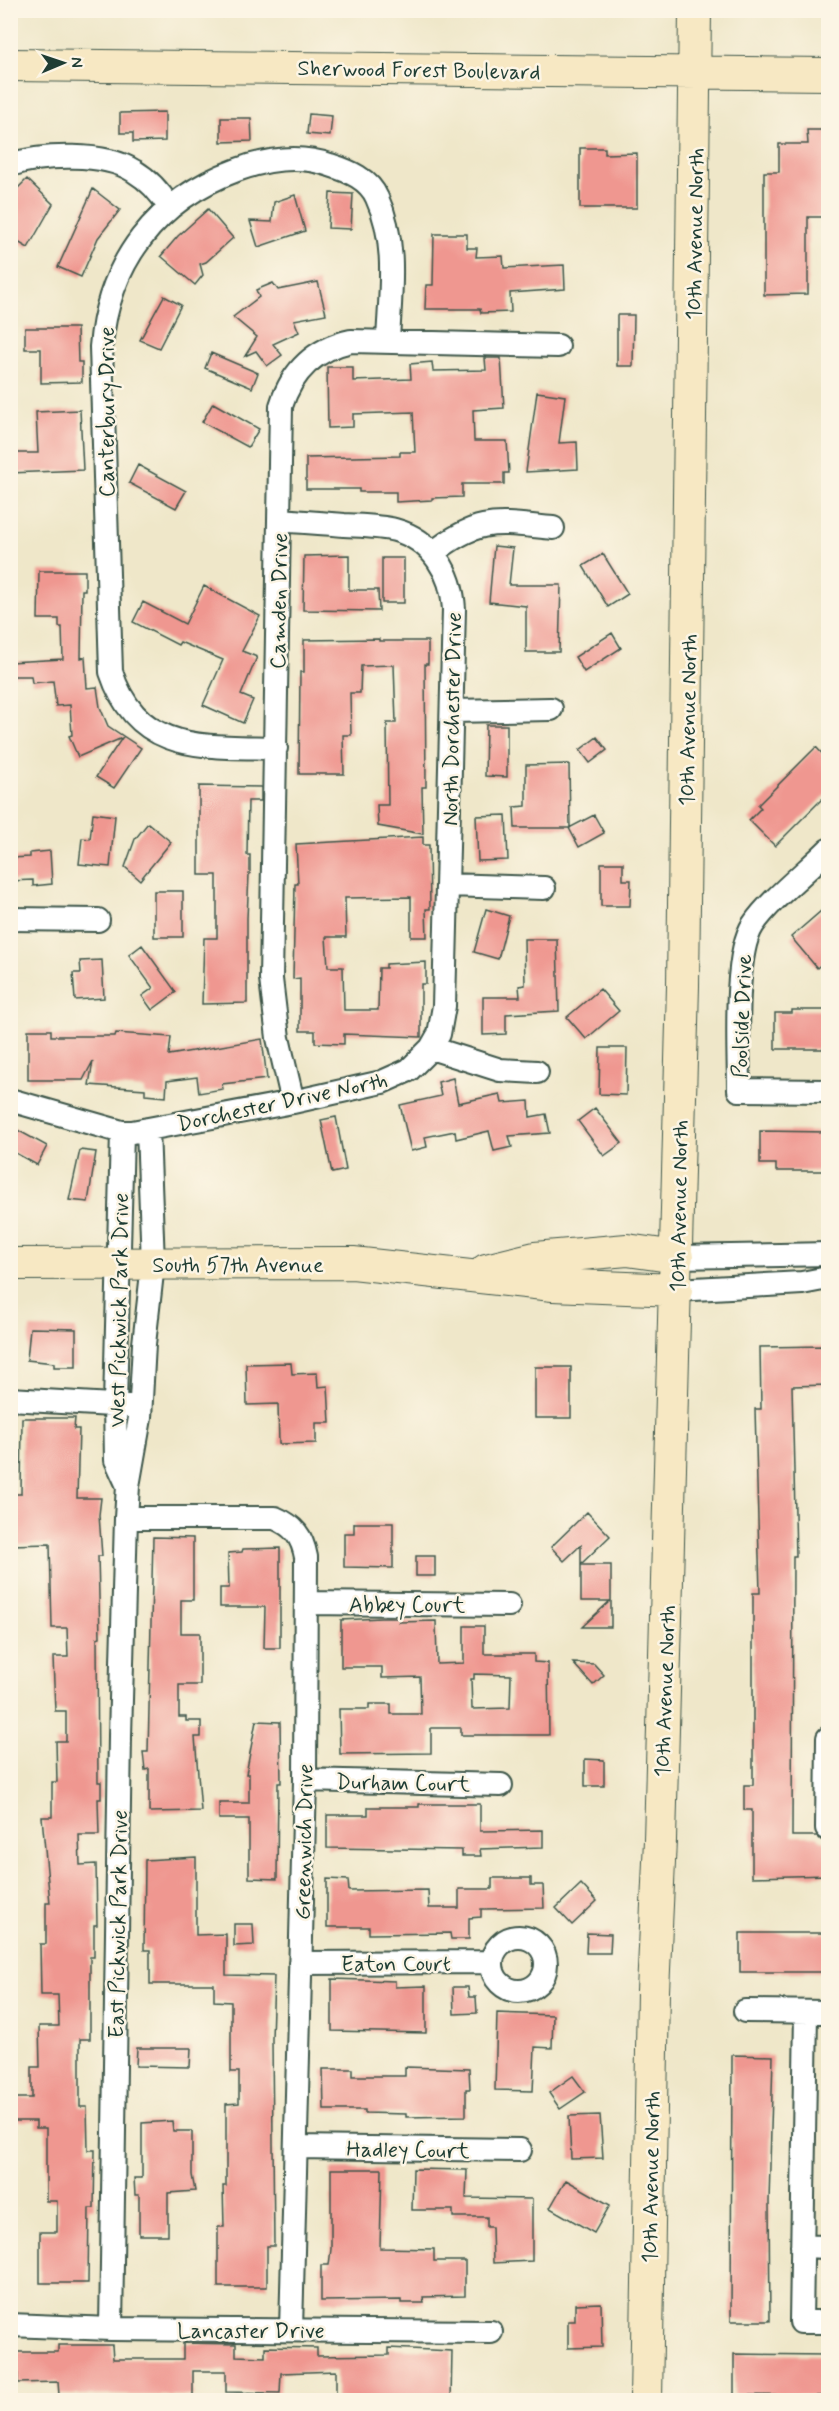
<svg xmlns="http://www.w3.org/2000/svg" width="839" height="2411" font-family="Mynerve,sans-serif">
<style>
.building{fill:#ef9790;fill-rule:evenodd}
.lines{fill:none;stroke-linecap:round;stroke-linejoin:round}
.street-casing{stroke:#3e564a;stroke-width:26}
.secondary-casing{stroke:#3e564a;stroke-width:34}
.street{stroke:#fff;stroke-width:22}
.secondary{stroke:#f7e8c3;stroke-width:32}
.labels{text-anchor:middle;stroke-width:5;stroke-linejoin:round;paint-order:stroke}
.street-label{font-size:22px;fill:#1f3d34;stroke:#fcf5e5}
</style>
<rect width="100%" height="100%" fill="#fcf5e5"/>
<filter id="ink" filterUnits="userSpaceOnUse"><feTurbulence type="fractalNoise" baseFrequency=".0167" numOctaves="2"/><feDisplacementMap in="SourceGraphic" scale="12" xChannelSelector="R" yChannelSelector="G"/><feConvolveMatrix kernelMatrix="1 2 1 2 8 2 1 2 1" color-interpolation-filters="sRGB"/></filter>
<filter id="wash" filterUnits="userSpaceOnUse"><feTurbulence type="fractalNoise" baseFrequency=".008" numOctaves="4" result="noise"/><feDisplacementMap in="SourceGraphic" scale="24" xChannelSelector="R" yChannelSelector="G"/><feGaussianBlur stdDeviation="1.35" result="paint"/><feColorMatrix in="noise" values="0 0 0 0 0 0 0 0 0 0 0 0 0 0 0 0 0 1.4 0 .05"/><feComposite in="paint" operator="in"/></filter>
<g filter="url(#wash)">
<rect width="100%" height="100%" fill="#efe7c9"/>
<g id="blocks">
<path class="building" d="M165,112V141L133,142V133H120V113Z
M309,114L332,116L330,136L307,134Z
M221,118H251L252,141L221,142Z
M807,130H828V217H808V294L764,295V172H779V144H808Z
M580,148H605V154L637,153V208H580Z
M27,179L53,204L28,248L11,238L18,226L10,222V196Z
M93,189L120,210L98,238L81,277L58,267Z
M330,193L353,194L351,229L328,228Z
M295,195L305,231L258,247L250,221L272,222L274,202Z
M208,209L233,238L206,262L200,264L203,275L195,285L161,256L178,236Z
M434,234H467V248H477L476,257L503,256L504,268L564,265L565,289L510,293L511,312L481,313L480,309H425L426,285H433Z
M318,282L326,314L294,320L299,332L273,344L282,355L267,366L256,351L245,356L257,337L233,317L259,297L256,290L273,283L278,290Z
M164,296L181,305L159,348L140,340Z
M617,315H634L633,366H617Z
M25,328H77L78,362H82V382L41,383V349H25Z
M211,353L258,373L252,388L205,368Z
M485,358H501L504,408L473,410L474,441H507L509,473H504V484H462V497L432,498V500L396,502V492H359V489H306V458L400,456V452H415L413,412L353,414V427L328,428L327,367H353V381L411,379L410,364L432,362L433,371L486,370Z
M537,392L565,396L559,443L577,442L578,469L526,472Z
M213,403L259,429L248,447L202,422Z
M80,410L83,470L10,473V453H38L36,412Z
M138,465L186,491L176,508L129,483Z
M494,546L513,548L509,585H561L559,652H526V606L489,602Z
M603,554L628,594L608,607L583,566Z
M349,555V590H378L379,611L303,610L304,556Z
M382,558H404V603H382Z
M39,571H85V590H82L81,658L85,657L87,688L97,687L100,707L108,726L141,748L114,788L96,777L122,738L78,757L69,736L72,735L70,705L56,706L53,681L32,683L31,676H10V662L63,659L62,627H59V619H38Z
M204,586L260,616L242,651L257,657L241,695L253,700L243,723L203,705L223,660L180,642L178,645L133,622L143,602L185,624Z
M612,633L621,648L584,672L575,657Z
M379,639V641H428V664H425L426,787H422L423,834L378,826L377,805H388L387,723H396L394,665L361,666L360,693H350L351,735H343L344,774H299L300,672H304V640Z
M486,725H507V777L485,776Z
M597,737L607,750L590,763L580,750Z
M816,747L828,760V793L775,846L749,820L761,808L758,805Z
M569,764L570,828H515L514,807L526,806V765Z
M199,786L261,787V801H248L247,855H250V874H249L247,918V1003L202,1004L204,938H217V875H199Z
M93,813L115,816L110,867L79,864L82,838L90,839Z
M506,815L508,860L478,861L476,816Z
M594,815L604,833L579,847L569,828Z
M148,823L171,842L140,880L125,867L135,839Z
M423,837V845H429L430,909H426L427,937H411V897L345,898L346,937H326L328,967H343L344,1010H378L379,968H386V964L426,962V984H421V1037L344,1034V1044L315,1043V1031H300V978L293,979L295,884H298L296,844Z
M50,851L52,884L33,886V880L10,881V858L30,857V853Z
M601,863H623V880H631L630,906H601Z
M154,891H183V937H154Z
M828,905V958L817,968L791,937Z
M486,909L509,916L498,959L474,952Z
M524,939H557L559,1011L506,1014V1034L483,1035V997H520L519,986L525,985Z
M142,945L176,992L152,1010L142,996L153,988L129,955Z
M102,960L104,998L75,1000L73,973H81L80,961Z
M600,989L619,1011L586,1039L567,1017Z
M792,1010H828V1049H775V1013H792Z
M28,1030H51V1036H115L116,1033L171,1037L169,1055L262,1039L267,1079L222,1084L223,1089L199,1093L197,1077L167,1081L166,1097L145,1095V1089L89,1085L93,1061L83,1080H28Z
M600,1048H627L626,1095L599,1094Z
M453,1078L458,1103L500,1094L502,1103L529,1101L530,1117L546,1114L550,1133L509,1136L512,1147L494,1151L489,1131L456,1139L455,1131L425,1137L427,1147L411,1151L400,1105L441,1096L438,1082Z
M595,1108L622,1143L604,1156L578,1121Z
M336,1117L346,1170L332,1173L321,1120Z
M10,1126L47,1146L37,1165L10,1150Z
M760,1131L828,1132V1171H776V1164H760Z
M80,1150L96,1152L88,1202L69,1200Z
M30,1328L76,1329V1367H54V1363L27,1360Z
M828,1346V1385L792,1386L796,1556H793L792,1836H817L821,1840L828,1841V1875L752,1877V1810H744V1785H753V1593H760L755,1409H761L760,1347Z
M291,1363L292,1374L317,1373L318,1387L328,1386L330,1423H316V1443L279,1444L278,1404L247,1405L246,1364Z
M535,1367H571V1418H535Z
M22,1418H75L74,1429H79L77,1498H101L99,1515L102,1556H98L100,1637L97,1638L98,1782H101V1799H98L99,1835H79L80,1865L96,1864L97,1925H94V1957H90V2039H80V2107H87L88,2150H95L94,2208H89L88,2283H40V2232H57V2201H46V2128H36V2121H10V2098H32V2067H40L39,2026H59L58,1995H41L40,1944H46V1903H50L42,1817H52V1782H57L56,1741H66V1711H55L53,1657H68L67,1628H52L50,1544L10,1545V1494H21Z
M587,1512L610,1536L581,1564V1545L564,1561L551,1547Z
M354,1523H393V1568L344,1567V1533H354Z
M153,1537L193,1538V1600H181V1633H200V1685H179V1717H186V1721H201V1737H195L201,1811L149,1812V1769L145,1770L143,1752H148Z
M280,1548V1648H264L265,1607H220V1588H229L228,1553L242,1552L243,1549Z
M416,1556H435V1576H416Z
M581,1565H611V1627H582L610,1601H581Z
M381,1618H399V1622L436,1621L437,1664L464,1663V1626H484V1654H534V1662L548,1663L549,1735H461V1728H431V1753L340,1754L339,1709H369V1704H391V1714H421L420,1677L382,1678V1667H341V1620ZM474,1674L511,1675L510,1708L472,1709L471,1679H474Z
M573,1663L594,1664L604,1675L593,1685Z
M256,1721L280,1722L281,1783H278L277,1879L249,1878V1819H219V1803H249V1774H246Z
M585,1759L604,1760V1786H585Z
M419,1804H480V1831L543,1830V1847L480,1849L481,1856H462V1850L327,1848V1815H368V1807H419Z
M196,1857V1935L226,1934V1975L274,1976L272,2039L274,2246H267V2287H218V2227H224L223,2186H226V2104L239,2103V2072H231V2002L214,2001V1984H150V1950H144L145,1860Z
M492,1878H531V1885H543L544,1908L481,1909V1917L469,1918V1939H451L450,1933L369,1934V1927H327V1879L348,1880L349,1891L428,1890L429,1908H459V1889H492Z
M581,1884L597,1901L572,1925L556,1908Z
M234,1924H253L254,1945L234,1946Z
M587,1933L611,1934L610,1953H586Z
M740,1933H828V1972H740Z
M332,1979L395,1981V1987L426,1986V2033L332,2031Z
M453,1987H468L469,1997H476L477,2013L454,2014Z
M497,2013L553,2015L552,2048L535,2047L533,2091L495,2090Z
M137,2048H191L190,2067L136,2066Z
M732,2055L773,2056L769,2202L770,2321H731Z
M405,2067L469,2069L470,2089H466V2116L406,2117V2114L365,2113V2110H324L323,2069H353V2076H405Z
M573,2076L585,2092L560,2109L549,2093Z
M600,2115L603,2158L571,2159L569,2116Z
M172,2121L173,2131H192V2175L195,2191L168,2193V2235H139V2195H135L134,2178H142V2123Z
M331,2169H382L380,2248L434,2249V2261H465V2296L423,2297L424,2303H401V2300L321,2301V2265H329L331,2249Z
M413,2169L467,2170L466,2198L532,2199V2261L493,2263L492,2227H487V2217H453V2210H412Z
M566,2180L610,2205L594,2233L550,2208Z
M601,2303L602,2347L568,2348V2321H575V2304Z
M183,2343L236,2344V2356L265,2357V2347L317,2348V2356L389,2355V2348L452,2351L451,2400H336V2371L281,2373L280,2393L226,2392V2371H193V2396L59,2395L58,2382L18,2383L17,2352H58V2345H112L113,2359H183Z
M734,2354L828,2355V2396L734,2395Z"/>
</g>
</g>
<g filter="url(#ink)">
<use href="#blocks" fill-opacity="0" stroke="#3e564a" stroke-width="1.5"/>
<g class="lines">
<defs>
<path id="street" d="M10,165C42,154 105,152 134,171C149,180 160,192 169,207
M433,553C479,516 498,523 553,528
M452,711L551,709
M276,748C204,746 138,754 111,672L101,347C108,262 157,199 237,170C267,159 299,154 330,165C349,171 369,179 377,198C398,243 390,293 388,341
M828,850C807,871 769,901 753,925C733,955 739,1051 739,1090L828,1091
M448,885L544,888
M10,919L98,920
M431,1048L500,1070L537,1072
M10,1100L122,1132H132L293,1102L382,1082L409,1070L431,1048L439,1034L444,1006L454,609C452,573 432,540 395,530C379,526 361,526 344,525C323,523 301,522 280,520
M293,1102L278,1038L271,979L281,406C292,371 315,349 351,341L558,346
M122,1132L115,1404L116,1460L128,1486
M677,1257L828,1254
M676,1290L802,1283L828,1278
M10,1399L129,1406
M126,1518H275C294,1526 302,1536 306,1557L305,1780L291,2330
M306,1603L509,1605
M305,1780L501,1785
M827,1828L828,1738
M492 1964a27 27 0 1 1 54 0a27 27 0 1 1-54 0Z
M300,1963L492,1962
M745,2011L828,2012
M806,2013L801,2322H828
M296,2147L520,2150
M802,2246L828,2247
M10,2325L111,2329L491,2332
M111,2329L120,1736L126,1518L128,1486L140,1418L144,1344L153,1264L148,1129"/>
<path id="secondary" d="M10,65L828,74
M10,1264L353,1263L553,1285L676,1290
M486,1270L535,1258L627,1250L677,1257
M646,2400L653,1991L660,1840L683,986L695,10"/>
</defs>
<use href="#street" class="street-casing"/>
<use href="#secondary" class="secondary-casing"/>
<use href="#street" class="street"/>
<use href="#secondary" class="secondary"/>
</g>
</g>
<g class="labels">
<g class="street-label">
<text transform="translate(419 69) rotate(1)" y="8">Sherwood Forest Boulevard</text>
<text transform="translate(694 234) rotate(-89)" y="8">10th Avenue North</text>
<text transform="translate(106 412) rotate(-90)" y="8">Canterbury Drive</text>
<text transform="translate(278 601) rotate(-89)" y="8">Camden Drive</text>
<text transform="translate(451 719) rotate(-89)" y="8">North Dorchester Drive</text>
<text transform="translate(687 720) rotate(-89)" y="8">10th Avenue North</text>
<text transform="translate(741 1016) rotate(-88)" y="8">Poolside Drive</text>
<text transform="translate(282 1101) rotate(-12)" y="8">Dorchester Drive North</text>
<text transform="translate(678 1206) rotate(-89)" y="8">10th Avenue North</text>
<text x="238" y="1272">South 57th Avenue</text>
<text transform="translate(118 1310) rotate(-89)" y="8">West Pickwick Park Drive</text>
<text x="407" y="1612">Abbey Court</text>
<text transform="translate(664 1691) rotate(-88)" y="8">10th Avenue North</text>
<text transform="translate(403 1782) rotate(1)" y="8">Durham Court</text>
<text transform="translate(303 1842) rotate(-89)" y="8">Greenwich Drive</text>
<text transform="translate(117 1924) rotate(-89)" y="8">East Pickwick Park Drive</text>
<text x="396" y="1971">Eaton Court</text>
<text transform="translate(408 2149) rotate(1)" y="8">Hadley Court</text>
<text transform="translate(650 2177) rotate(-89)" y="8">10th Avenue North</text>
<text x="251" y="2338">Lancaster Drive</text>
</g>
</g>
<rect width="839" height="2411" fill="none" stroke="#fcf5e5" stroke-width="36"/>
<g transform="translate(63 63) rotate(88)" stroke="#fcf5e5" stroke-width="4.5" paint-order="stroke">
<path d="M0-4.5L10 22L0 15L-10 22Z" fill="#1f3d34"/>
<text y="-9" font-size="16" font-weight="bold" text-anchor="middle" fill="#1f3d34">N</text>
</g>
</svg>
